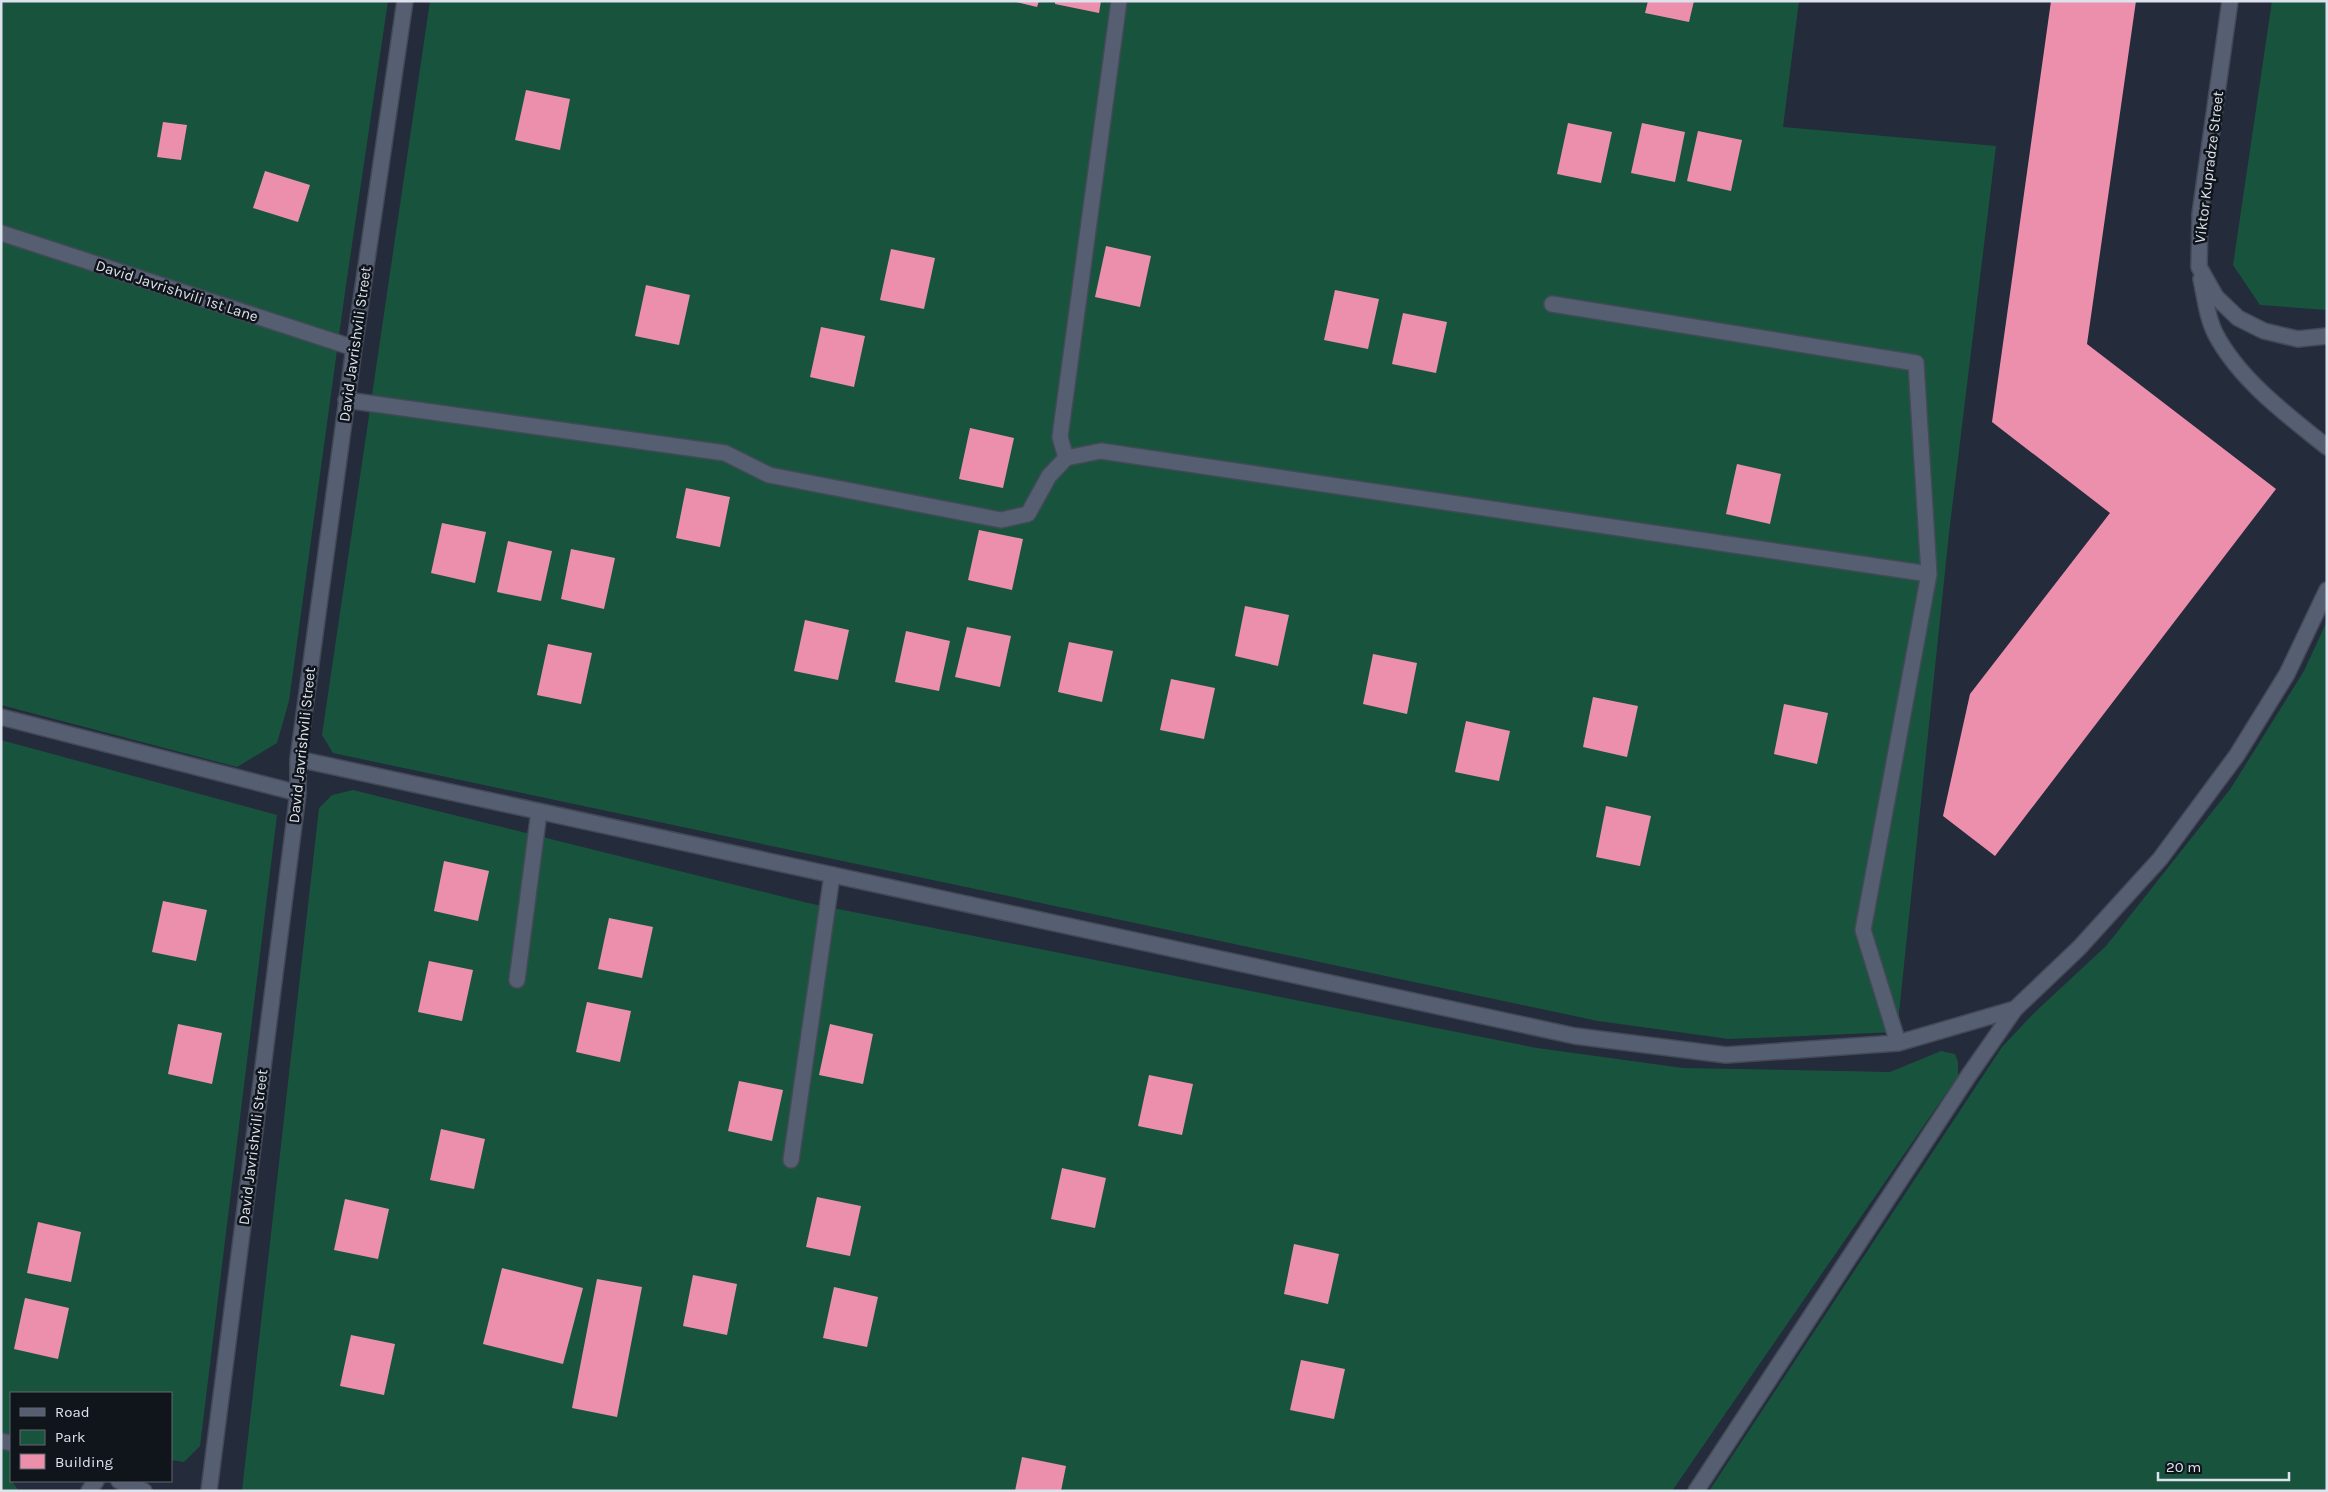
<svg xmlns="http://www.w3.org/2000/svg" width="2328" height="1492" font-family="Karla,sans-serif">
<style>
.green{fill:#18543d}
.building{fill:#ec8fad}
.lines{fill:none;stroke-linecap:round;stroke-linejoin:round}
.lane-casing{stroke:#434957;stroke-width:18}
.street-casing{stroke:#434957;stroke-width:18}
.secondary-casing{stroke:#434957;stroke-width:18}
.lane{stroke:#565f71;stroke-width:15}
.street{stroke:#565f71;stroke-width:15}
.secondary{stroke:#565f71;stroke-width:15}
.labels{text-anchor:middle;stroke-width:5;stroke-linejoin:round;paint-order:stroke}
.street-label{font-size:15px;fill:#dde2ed;stroke:#10141b}
</style>
<rect width="100%" height="100%" fill="#242b3b"/>
<path class="green" d="M1,1H388L345,292L289,701L277,743L237,767L1,705Z
M430,1H1799L1783,127L1996,146L1949,533L1897,1032L1729,1039L1598,1021L333,753L322,735Z
M2272,1H2327V310L2260,305L2233,265Z
M2327,621V1491H1709L2002,1047L2034,1013L2106,946L2231,788L2304,671Z
M1,740L277,815L200,1446L184,1462L171,1460V1393H11V1481H15L13,1483L19,1491H1Z
M353,790L808,903L1537,1048L1683,1068L1890,1072L1941,1051L1955,1054L1958,1062V1076L1672,1491H242L319,808L332,795Z"/>
<path class="building" d="M1012,1H1039L1037,7Z
M1055,1H1101L1099,13L1055,4Z
M1648,1H1694L1689,22L1645,13Z
M2051,1H2136L2087,344L2276,489L1995,856L1943,816L1970,694L2110,513L1992,422Z
M526,90L570,99L560,150L515,140Z
M163,122L187,125L181,160L157,157Z
M1568,123L1612,132L1601,183L1557,174Z
M1642,123L1685,132L1675,182L1631,173Z
M1698,131L1742,140L1731,191L1687,181Z
M265,171L310,185L298,222L253,208Z
M1106,246L1151,256L1140,307L1095,297Z
M891,249L935,258L924,309L880,300Z
M646,285L690,295L679,345L635,336Z
M1335,290L1379,299L1368,349L1324,340Z
M1403,313L1447,322L1436,373L1392,364Z
M821,327L865,336L854,387L810,377Z
M970,428L1014,438L1003,488L959,479Z
M1737,464L1781,474L1770,524L1726,514Z
M686,488L730,497L720,547L676,538Z
M442,523L486,532L475,583L431,573Z
M979,530L1023,539L1012,590L968,580Z
M508,541L552,551L541,601L497,592Z
M571,549L615,558L604,609L561,599Z
M1245,606L1289,615L1278,666L1235,656Z
M805,620L849,630L838,680L794,671Z
M967,627L1011,636L1000,687L955,677Z
M906,631L950,641L939,691L895,682Z
M1069,642L1113,651L1102,702L1058,692Z
M548,644L592,653L581,704L537,695Z
M1373,654L1417,663L1407,714L1363,704Z
M1171,679L1215,688L1204,739L1160,730Z
M1593,697L1638,706L1627,757L1583,747Z
M1784,704L1828,713L1817,764L1774,754Z
M1466,721L1510,731L1499,781L1455,772Z
M1606,806L1651,816L1640,866L1596,857Z
M444,861L489,871L478,921L434,911Z
M163,901L207,910L196,961L152,952Z
M609,918L653,927L642,978L598,969Z
M429,961L473,970L462,1021L418,1012Z
M587,1002L631,1011L620,1062L576,1052Z
M178,1024L222,1033L212,1084L168,1074Z
M830,1024L873,1034L863,1084L819,1075Z
M1149,1075L1193,1084L1182,1135L1138,1126Z
M739,1081L783,1090L772,1141L728,1131Z
M441,1129L485,1139L474,1189L430,1180Z
M1062,1168L1106,1178L1095,1228L1051,1219Z
M817,1197L861,1206L850,1256L806,1247Z
M345,1199L389,1209L378,1259L334,1250Z
M38,1222L81,1232L71,1282L27,1273Z
M1294,1244L1339,1254L1328,1304L1284,1294Z
M502,1268L583,1288L563,1364L483,1344Z
M693,1275L737,1284L727,1335L683,1326Z
M597,1279L642,1287L617,1417L572,1408Z
M834,1287L878,1297L867,1347L823,1338Z
M25,1298L69,1308L58,1359L14,1349Z
M351,1335L395,1344L384,1395L340,1386Z
M1301,1360L1345,1369L1334,1419L1290,1410Z
M1022,1457L1066,1466L1061,1491H1015Z"/>
<g class="lines">
<defs>
<path id="lane" d="M517,980L539,812
M791,1160L832,875"/>
<path id="street" d="M1,233L354,348
M1552,304L1916,363L1929,574L1863,930L1898,1043
M346,400L725,453L769,475L1001,520L1028,514L1049,476L1066,458L1101,451L1929,574
M1066,458L1060,437L1119,1
M1,717L298,793
M298,759L1575,1036L1726,1055L1898,1043L2015,1009
M1,1441L11,1443
M119,1481L144,1491
M89,1491L96,1481
M209,1491L298,793V759L354,348L405,1
M1696,1491L1969,1075L2015,1009L2079,948L2160,859L2237,755L2287,674L2327,590"/>
<path id="secondary" d="M2230,1L2200,214L2199,267L2216,297L2238,318L2264,331L2298,339L2327,336
M2201,279C2205,297 2207,318 2216,335C2240,380 2287,415 2327,447"/>
</defs>
<use href="#lane" class="lane-casing"/>
<use href="#street" class="street-casing"/>
<use href="#secondary" class="secondary-casing"/>
<use href="#lane" class="lane"/>
<use href="#street" class="street"/>
<use href="#secondary" class="secondary"/>
</g>
<g class="labels">
<g class="street-label">
<text transform="translate(2209 167) rotate(-83)" y="5">Viktor Kupradze Street</text>
<text transform="translate(177 291) rotate(18)" y="5">David Javrishvili 1st Lane</text>
<text transform="translate(355 344) rotate(-82)" y="5">David Javrishvili Street</text>
<text transform="translate(302 745) rotate(-84)" y="5">David Javrishvili Street</text>
<text transform="translate(253 1147) rotate(-83)" y="5">David Javrishvili Street</text>
</g>
</g>
<rect width="2328" height="1492" fill="none" stroke="#dde2ed" stroke-width="5"/>
<rect x="10" y="1392" width="162" height="90" fill="#10141b" stroke="#62666f"/>
<rect x="20" y="1408" width="25" height="8" fill="#565f71" stroke="#62666f"/>
<text x="55" y="1417" font-size="15" fill="#dde2ed">Road</text>
<rect x="20" y="1430" width="25" height="15" fill="#18543d" stroke="#62666f"/>
<text x="55" y="1442" font-size="15" fill="#dde2ed">Park</text>
<rect x="20" y="1454" width="25" height="15" fill="#ec8fad" stroke="#62666f"/>
<text x="55" y="1467" font-size="15" fill="#dde2ed">Building</text>
<path d="M2158 1472v8h131v-8" fill="none" stroke="#dde2ed" stroke-width="2.5"/>
<text x="2166" y="1472" font-size="15" fill="#dde2ed" stroke="#10141b" stroke-width="4" paint-order="stroke">20 m</text>
</svg>
